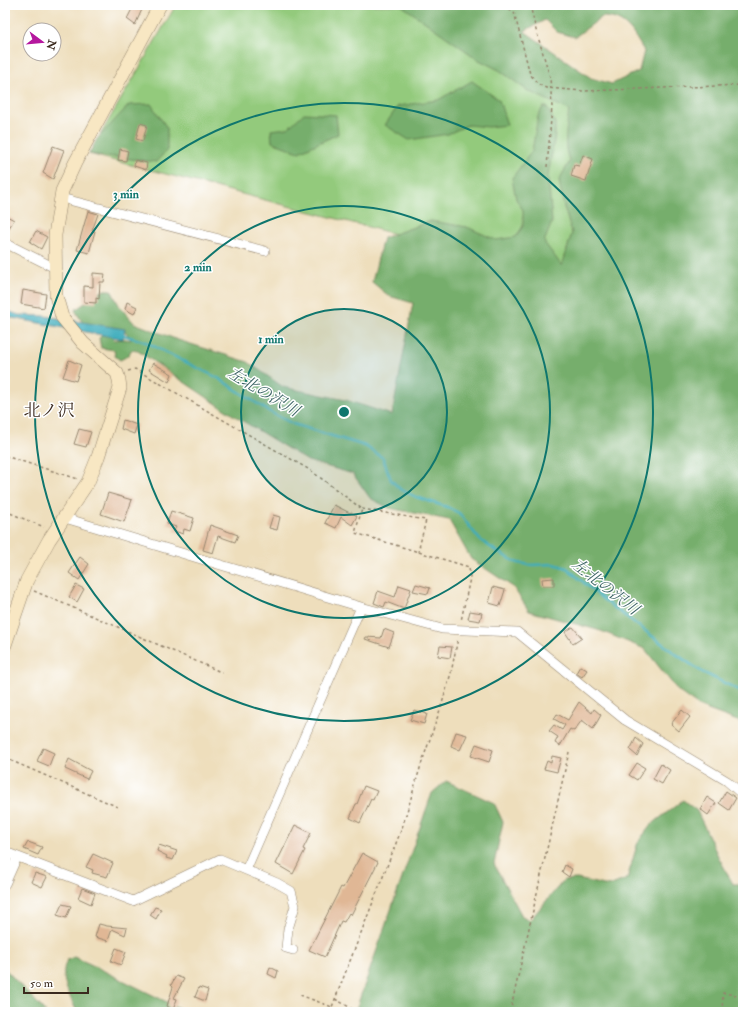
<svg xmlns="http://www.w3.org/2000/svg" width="748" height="1017" font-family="'IM FELL Double Pica','Noto Serif JP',serif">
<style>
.green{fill:#93ca7c;stroke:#677a4d}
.forest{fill:#76ae6c;stroke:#586c45;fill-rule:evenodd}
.water{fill:#3eacbb;stroke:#3c6b6c}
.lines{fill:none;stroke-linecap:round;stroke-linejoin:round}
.stream{stroke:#3eacbb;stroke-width:2.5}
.building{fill:#e0b795}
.street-casing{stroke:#94846d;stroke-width:10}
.secondary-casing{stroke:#94846d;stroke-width:14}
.path{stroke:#94846d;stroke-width:1.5;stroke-dasharray:3 3;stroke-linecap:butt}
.street{stroke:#fff;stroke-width:9}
.secondary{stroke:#f8e7c3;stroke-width:13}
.ring{fill:none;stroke:#0f766e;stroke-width:2}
.labels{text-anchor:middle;stroke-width:3;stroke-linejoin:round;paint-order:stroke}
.water-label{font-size:16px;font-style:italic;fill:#3c6465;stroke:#fff}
.quarter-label{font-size:17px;fill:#3b2a1e;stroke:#fff}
.centre{fill:#0f766e;stroke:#fff;stroke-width:2}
.ring-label{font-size:12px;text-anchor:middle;font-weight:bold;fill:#0f766e;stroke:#fff;stroke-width:3;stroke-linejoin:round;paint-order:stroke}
</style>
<rect width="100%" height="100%" fill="#fff"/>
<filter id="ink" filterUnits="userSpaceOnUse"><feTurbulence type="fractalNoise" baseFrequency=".025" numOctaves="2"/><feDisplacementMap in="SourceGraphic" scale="8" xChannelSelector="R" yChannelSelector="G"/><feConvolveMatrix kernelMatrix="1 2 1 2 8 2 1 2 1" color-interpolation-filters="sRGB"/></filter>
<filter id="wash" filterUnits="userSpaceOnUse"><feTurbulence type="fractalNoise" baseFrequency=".012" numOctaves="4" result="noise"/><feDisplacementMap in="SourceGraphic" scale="16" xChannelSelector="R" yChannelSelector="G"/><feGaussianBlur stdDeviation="0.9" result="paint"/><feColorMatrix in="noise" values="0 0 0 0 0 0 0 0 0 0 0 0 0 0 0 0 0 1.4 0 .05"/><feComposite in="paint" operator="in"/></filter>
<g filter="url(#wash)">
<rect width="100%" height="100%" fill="#eedebc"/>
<path class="green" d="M176,5H404L577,110L564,207L572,233L562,267L431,221L395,234L89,154Z"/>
<path class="forest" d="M401,5H743V723L700,707L679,692L645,649L601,631L529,611L513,587L471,559L449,520L389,508L370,498L353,474L308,461L233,415L138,351L131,350C129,356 126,357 120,360L115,356L114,350L101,348L99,338L104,333L109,334L115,340L125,339L131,340L126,332L100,330H87L75,310L104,290H111L120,307L134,323L178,340L248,362L283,387L346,400L392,415L413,303L389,296L372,282L383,238L431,221L467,227L496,240L516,237L523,226V210L516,199L512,178L532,151L538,116L543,107H547L555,123V135L548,176L552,222L544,242L562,266L572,233L564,207L559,180L570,161C562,149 567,124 569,110L528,91L499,70L479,60ZM602,17C626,17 633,33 644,51L639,71L612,84L591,78L524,31L545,20L557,32L575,37Z
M472,81L499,100L507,125L488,127L468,125L448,134L409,140L385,125L398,106L438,100Z
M151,104L167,128V150L156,162L89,154L97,139L129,105Z
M304,113L336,115L338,134L299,152L272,142L271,130L288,128Z
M446,781L494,803L503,822L494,864L522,916L530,920L564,880L577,879L609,886L627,879L638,842L651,825L683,800L697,811L718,856L733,884H743V1012H355L432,793Z
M74,957L90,964L187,1012H77C70,996 58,977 67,960Z
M5,969L43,1009L46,1012H5Z"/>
<path class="water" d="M5,310L19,315L45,316L125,329L123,339L7,317H5Z"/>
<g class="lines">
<path class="stream" d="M120,334L146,342L169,354L218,378L270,412L293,424L365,446L383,458L391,480L400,489L416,497L447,507L459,513L480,540L499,553L518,563L531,565L554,564L567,568L604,600L676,654L702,672L743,692"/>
</g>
<g id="blocks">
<path class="building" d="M134,5H144L135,25L127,19Z
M140,123L147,125L143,141L136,139Z
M53,146L64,150L53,179L43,173Z
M120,149L128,151L126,161L118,160Z
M583,155L593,159L586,181L571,176L574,165L579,166Z
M135,160L147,163L146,170L134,166Z
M88,211L98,214L92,231H95L89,253L77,250Z
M5,215L14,220L5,234Z
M36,231L47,237L41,249L30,242Z
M93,273L105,274L104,282H100L99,299L96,298V303L84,302V286L93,287Z
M23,290L46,294L44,308L21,304Z
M127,302L137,307L134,314L125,309Z
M69,360L81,365L76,381L63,377Z
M153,363L172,374L169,382L149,370Z
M123,420L137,425L134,434L121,429Z
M79,429L91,432L86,447L74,444Z
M108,493L132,500L124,522L101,514Z
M334,505L350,513L351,512L357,516L352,525L341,517L336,528L325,523Z
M171,511L194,518L190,531L184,529L183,534L174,531L176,527L167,524Z
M273,515L280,517L277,530L269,528Z
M210,525L238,535L235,542L218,536L213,553L203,550Z
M80,557L89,564L79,580L69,573Z
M554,578V586H543L542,579Z
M416,584L430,588L428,594L413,591Z
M76,585L84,589L77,602L69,597Z
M399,585L411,589L404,609L386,602L384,607L374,603L378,591L395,597Z
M493,587L505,590L500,606L489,603Z
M470,611L482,613L480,621L468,619Z
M573,627L582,638L573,644L565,632Z
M384,629L394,633L389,647L365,639L366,637L381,638Z
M440,646L452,647L450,658L438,656Z
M580,666L587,670L582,677L576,673Z
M579,702L592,713L594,709L601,715L593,729L582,720L574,731L570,729L560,746L555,743L558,737L549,731L554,725L562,730L565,725L554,719L557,714L568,720Z
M414,710L427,714L424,724L410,720Z
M682,710L690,717L679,731L671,724Z
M456,732L467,735L460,750L451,746Z
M636,738L643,744L637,756L630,750Z
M476,744L493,750L489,762L471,756Z
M43,748L54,753L49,766L37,761Z
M552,756L561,758L557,772L544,769L547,761L551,763Z
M69,759L91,771L87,779L65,769Z
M637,763L645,768L637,780L629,775Z
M661,764L670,770L662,784L653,779Z
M364,786L377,791L373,800L371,799L360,823L350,818L356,804H357Z
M726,791L736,798L729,810L719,803Z
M707,797L716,803L708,815L700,809Z
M295,825L311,833L303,849L305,850L293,874L276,864Z
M28,842L42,847L38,855L24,849Z
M159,845L177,851L173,860L166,858L167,856L157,851Z
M362,853L378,862L351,915L349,913L344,922L341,921L325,957L309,950L341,887L343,888Z
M93,854L113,863L107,877L92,873L93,870L86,867Z
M565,865L572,869L569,877L562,872Z
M35,873L47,877L42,887L31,882Z
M82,888L95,893L91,904L78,898Z
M62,904L71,906L66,918L57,915Z
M155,907L161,909L156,919L150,915Z
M99,924L107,926L127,928L125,935L112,929L108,941L95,937Z
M116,948L126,952L121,965L111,961Z
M270,967L278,971L276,978L268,974Z
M176,976L184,979L174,998L177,999L173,1010L167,1006L173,987L171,985Z
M199,987L208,990L205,1001L195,997Z"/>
</g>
</g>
<g filter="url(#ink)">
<use href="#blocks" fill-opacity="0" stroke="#94846d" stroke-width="1"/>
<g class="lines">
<defs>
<path id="street" d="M61,198L265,251
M5,243L55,268
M65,518L361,607L442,629L517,632L625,720L727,781L743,795
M5,852L133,901L220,859L277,883L291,891L295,906L288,929L286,948L293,950
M246,870L361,607
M5,884L17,857"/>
<path id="secondary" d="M5,645L27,580L49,540L88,482L98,457L120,388L119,380L117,373L83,343L62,317L56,296L55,235L62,191L75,163L160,5"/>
</defs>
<use href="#street" class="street-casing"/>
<use href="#secondary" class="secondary-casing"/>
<path class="path" d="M504,5L514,12L530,74L538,84L546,88L584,91L743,85
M530,5L536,30L550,77L552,107L547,167
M128,371L135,369L310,470L362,509L355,533L469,567L470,578L461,621
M5,456L78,479
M362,509L426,520L418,552
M5,511L44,527
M34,591L88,614L223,673
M5,758L118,807
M300,995L332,1007
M335,999L358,1012
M330,1012L402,828L421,765L441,707L451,673L458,638
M510,1012L569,752
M722,1012L723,993L743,996"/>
<use href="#street" class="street"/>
<use href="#secondary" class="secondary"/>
</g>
</g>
<circle cx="344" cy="412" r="103" fill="#0f766e" fill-opacity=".12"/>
<g class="ring">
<circle cx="344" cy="412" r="103"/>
<circle cx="344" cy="412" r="206"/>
<circle cx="344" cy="412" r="309"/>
</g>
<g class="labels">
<g class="water-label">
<text transform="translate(264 391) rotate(31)" y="6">左北の沢川</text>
<text transform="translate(606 586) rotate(38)" y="6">左北の沢川</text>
</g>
<g class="quarter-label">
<text x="49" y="416">北ノ沢</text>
</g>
</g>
<circle cx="344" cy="412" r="6" class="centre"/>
<g class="ring-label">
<text x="126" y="198">3 min</text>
<text x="198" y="271">2 min</text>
<text x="271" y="343">1 min</text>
</g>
<rect width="748" height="1017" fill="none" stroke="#fff" stroke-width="20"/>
<g transform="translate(42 42) rotate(106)"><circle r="19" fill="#ffffff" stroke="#b1aaa5"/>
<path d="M0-3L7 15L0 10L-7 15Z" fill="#b5179e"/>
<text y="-6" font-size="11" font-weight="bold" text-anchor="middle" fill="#3b2a1e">N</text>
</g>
<path d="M24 987v6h64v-6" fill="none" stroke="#3b2a1e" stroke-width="2"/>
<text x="30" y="987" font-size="12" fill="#3b2a1e" stroke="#ffffff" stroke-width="3" paint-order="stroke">50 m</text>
</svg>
